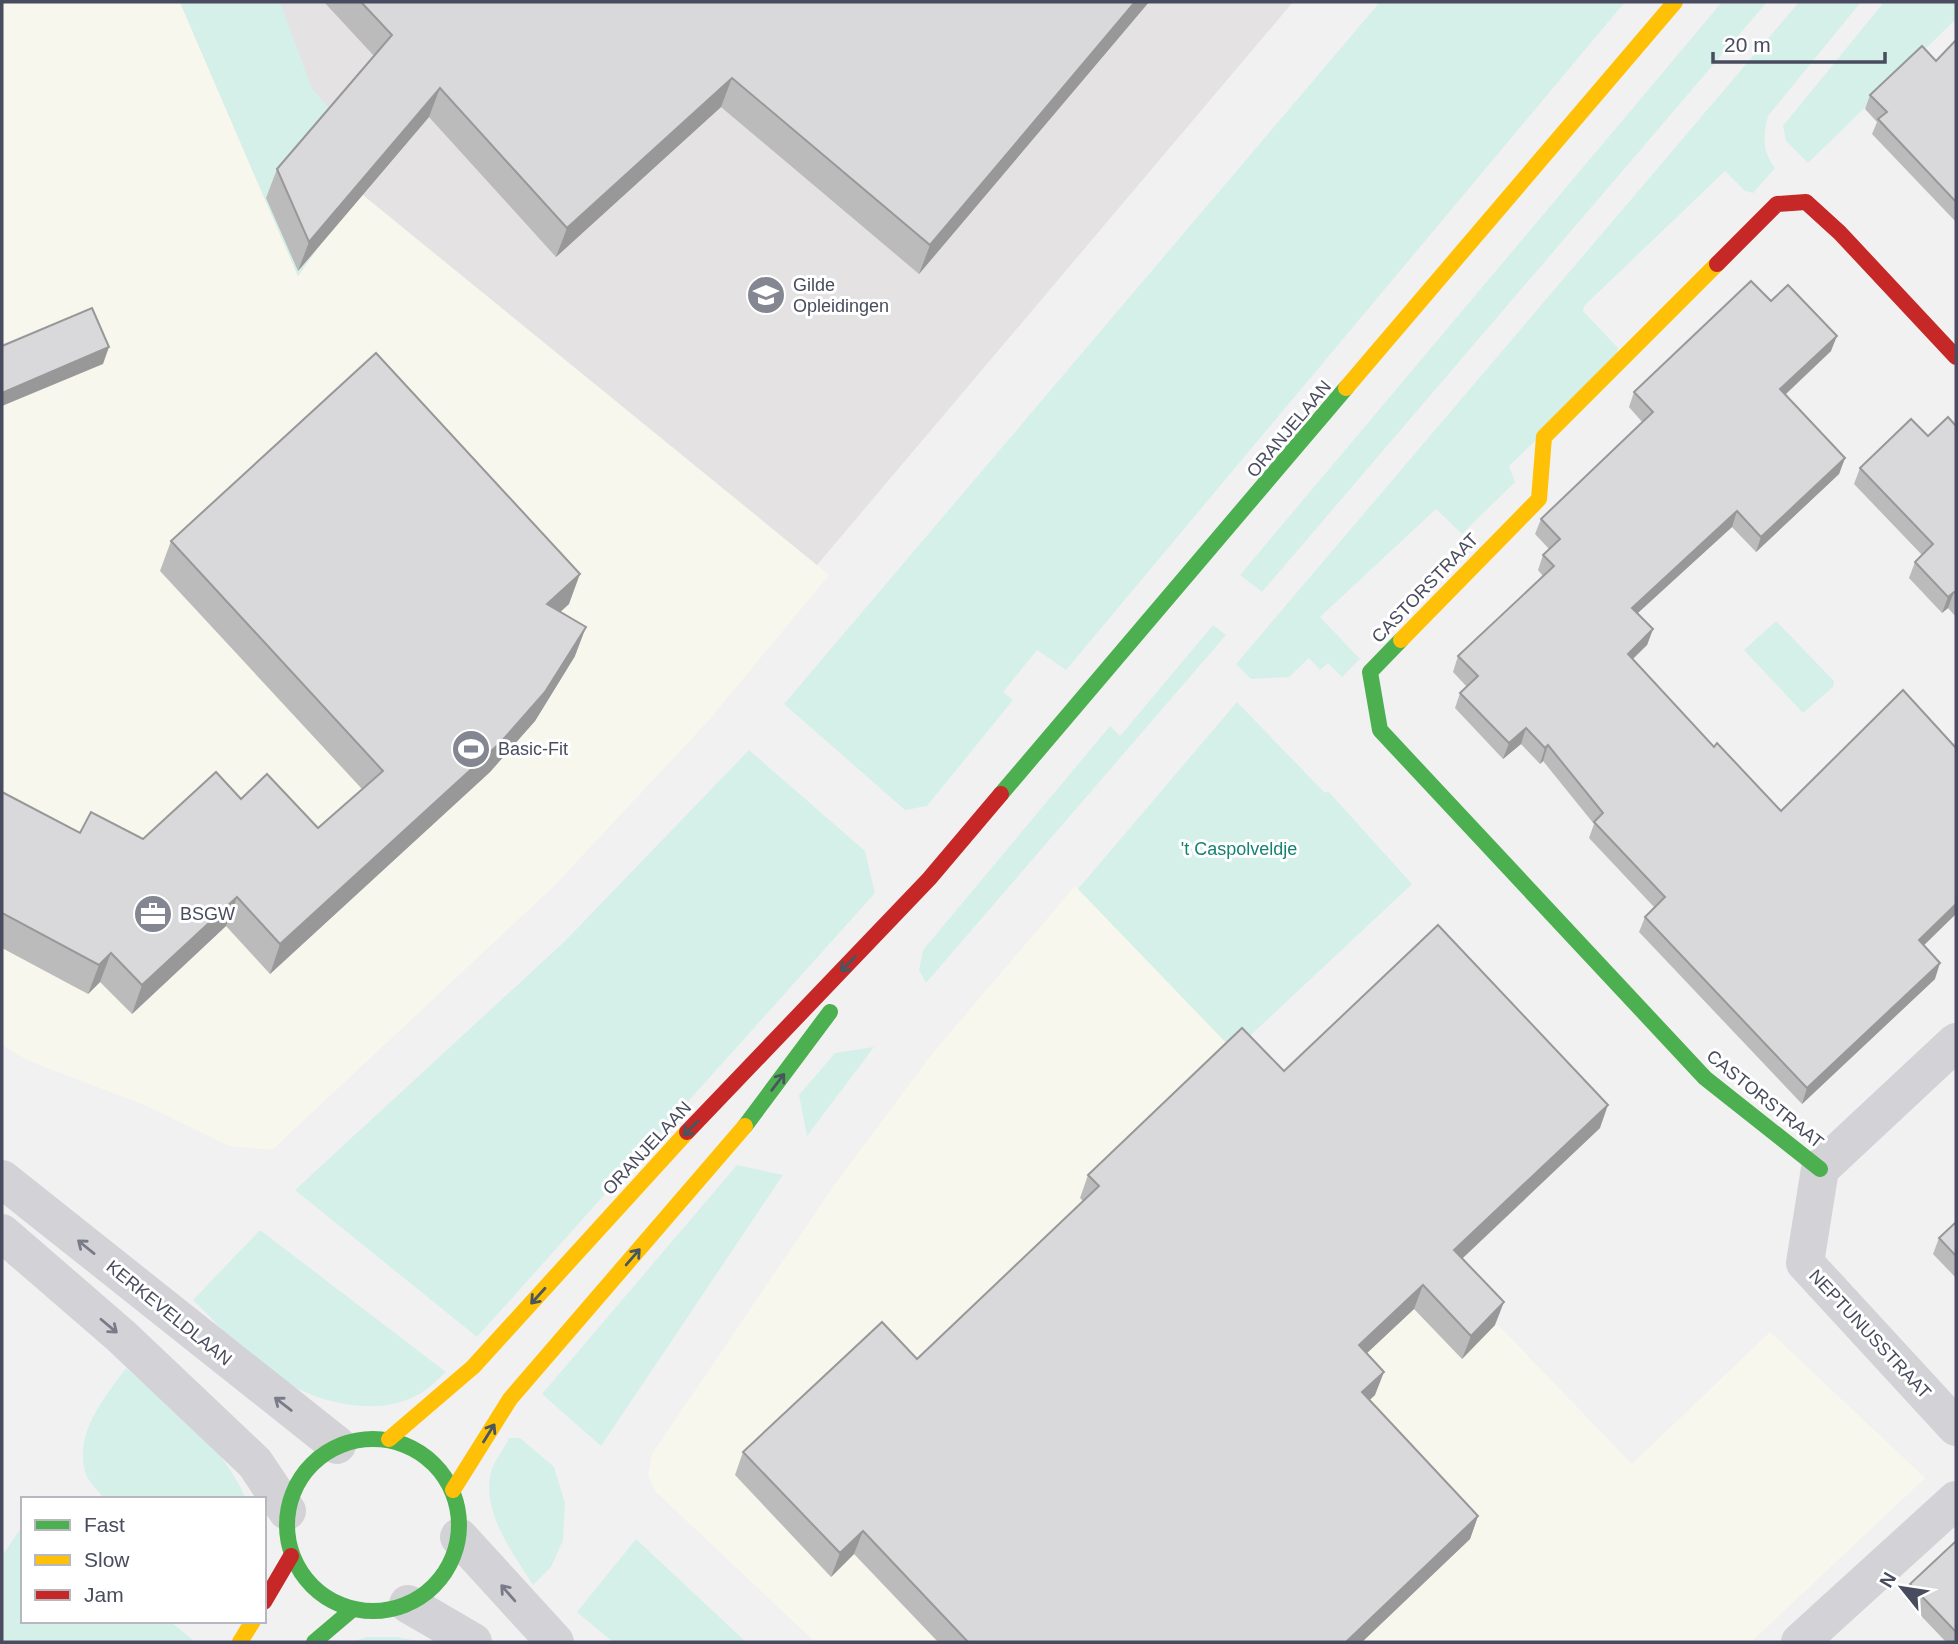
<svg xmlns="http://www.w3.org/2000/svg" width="1958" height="1644" font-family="Helvetica,sans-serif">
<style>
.commercial{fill:#f7f7ed}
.education{fill:#e4e2e3}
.green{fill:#d5f0e9}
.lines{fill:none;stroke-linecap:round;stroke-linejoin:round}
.street{stroke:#d3d3d7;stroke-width:38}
.fast{stroke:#4caf50;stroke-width:16}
.slow{stroke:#ffc107;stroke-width:16}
.jam{stroke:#c62828;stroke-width:16}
.wall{fill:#bbbbbc}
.shaded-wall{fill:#989899}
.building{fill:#d9d9db;stroke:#989899;stroke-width:2}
.oneway{stroke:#48565d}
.oneway2{stroke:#797b88}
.labels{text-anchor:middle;stroke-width:6;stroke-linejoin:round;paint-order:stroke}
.poi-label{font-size:18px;fill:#484c5e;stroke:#fff;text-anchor:start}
.street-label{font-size:18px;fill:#484c5e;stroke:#fff}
.park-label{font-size:18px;fill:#168271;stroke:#fff}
</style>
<rect width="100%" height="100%" fill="#f2f1f1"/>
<path class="commercial" d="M2,2H180L298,275L358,190L829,575L709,720L554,886L272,1150L229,1146L147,1106L29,1061L2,1045Z
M1075,886L1632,1464L1770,1332L1925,1478L1751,1642H815L655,1491L648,1475L652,1454L835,1184L932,1054Z"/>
<path class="education" d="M180,2H1293L817,565L358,191L298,276Z"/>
<path class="green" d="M180,2H280L312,89L356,138L358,190L298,276Z
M1380,2H1625L1066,670L1037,650L1003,692L1013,700L927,806L905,810L784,704Z
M1722,2H1767L1262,592L1240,575Z
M1799,2H1861L1768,116C1763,137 1762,151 1775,168L1753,193L1745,191L1725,171L1584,306L1583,311L1618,348L1613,366L1509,466L1515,482L1462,534L1436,509L1320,617L1360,659L1342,677L1328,663L1320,670L1309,658L1289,677L1251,679L1236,664Z
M1884,2H1956V19L1808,163L1786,141L1783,126Z
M1776,621L1834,681L1833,687L1803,713L1744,650Z
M1213,625L1226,635L926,983L919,970L923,950L1110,726L1120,736Z
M1237,702L1325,793L1328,791L1412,884L1234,1051L1078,889Z
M749,750L865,851L875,893L477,1337L295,1190L564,942Z
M874,1047L807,1136L799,1095L835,1053Z
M737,1165L783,1175L601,1446L542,1394Z
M260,1230L446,1372C438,1379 430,1388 421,1393C374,1422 303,1399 263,1368C238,1349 216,1322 193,1300Z
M126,1368C171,1408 222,1442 246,1499H104C99,1492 91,1484 87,1477C71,1437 104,1398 126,1368Z
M509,1438H520L554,1467L565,1503L563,1540L551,1567L533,1585C513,1553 481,1512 491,1472C494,1461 504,1449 509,1438Z
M23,1525V1621H170L195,1642H2V1556Z
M636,1539L746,1642H613L577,1612Z
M367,1637H398L421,1642H351Z"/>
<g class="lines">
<path class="street" d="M1956,1042L1820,1169L1805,1263L1956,1427
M2,1179L337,1445
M2,1233L121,1336L255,1463L287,1511
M459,1537L555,1642
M408,1604L473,1642
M1800,1642L1956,1500"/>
<path class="fast" d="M1401,640L1370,672L1380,730L1705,1078L1820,1169
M1001,794L1346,388
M745,1126L830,1012
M287 1525a86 86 0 1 1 172 0a86 86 0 1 1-172 0Z
M314,1642L353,1609"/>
<path class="slow" d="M1346,388L1675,2
M1401,640L1539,499L1544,437L1717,264
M389,1439L473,1367L687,1132
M453,1490L510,1399L745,1126
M240,1642L253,1621"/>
<path class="jam" d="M1717,264L1777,204L1806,202L1840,233L1956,357
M687,1132L929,879L1001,794
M264,1602L291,1556"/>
</g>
<path class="wall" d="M324,2H1149L919,274L721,107L556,257L429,117L298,271L266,198L277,169L374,56Z
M1956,40V222L1872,134L1877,122L1865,109L1870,95L1936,61Z
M1771,301L1831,351L1785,395L1845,458L1839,474L1756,552L1732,527L1637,613L1653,629L1647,645L1633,659L1714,747L1924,945L1935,979L1802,1104L1639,932L1645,917L1654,907L1589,838L1594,824L1543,761L1540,764L1521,744L1503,759L1455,708L1460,693L1467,687L1453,672L1458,656L1543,576L1538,570L1543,555L1549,549L1535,534L1541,519L1643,423L1629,407L1634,392Z
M1956,426V617L1948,608L1942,613L1909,578L1915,562L1922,555L1854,484L1860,468L1928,436Z
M171,541L569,604L560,612L575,656L535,721L490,772L270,974L226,926L132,1014L100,982L88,994L2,948V792L80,833L143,839L241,799L318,828L362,789L160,571Z
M1600,1128L1462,1258L1495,1325L1462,1359L1414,1309L1367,1353L1375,1395L1369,1400L1478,1516L1470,1539L1362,1642H938L854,1554L831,1577L735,1475L743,1452L917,1359L1083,1201L1080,1198L1088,1175Z
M1956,1222V1278L1933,1254L1939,1238Z
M1956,1541V1642H1946L1905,1599L1910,1584Z"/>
<path class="shaded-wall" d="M1135,2H1149L919,274L930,245Z
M732,78L721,107L556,257L567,228Z
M440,88L429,117L298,271L309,242Z
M1837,336L1831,351L1774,405L1780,389Z
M109,347L103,364L2,406V393Z
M1845,458L1839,474L1756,552L1761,537Z
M1737,511L1732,527L1627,623L1632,608Z
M580,574L569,604L536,634L547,604Z
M1954,592L1948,608L1942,613L1948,597Z
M586,627L575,656L535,721L490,772L270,974L280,944Z
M1653,629L1647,645L1622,669L1628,654Z
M1526,728L1521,744L1503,759L1509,743Z
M1548,745L1543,761L1540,764L1545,748Z
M237,897L226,926L132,1014L142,985Z
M1956,904V914L1913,956L1919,940Z
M111,953L100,982L88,994L99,965Z
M1940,963L1935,979L1802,1104L1807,1088Z
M1608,1105L1600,1128L1446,1274L1454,1250Z
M1423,1285L1414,1309L1351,1368L1359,1345Z
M1504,1302L1495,1325L1462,1359L1471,1336Z
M1384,1372L1375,1395L1353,1416L1362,1392Z
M1478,1516L1470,1539L1362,1642H1346Z
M863,1531L854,1554L831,1577L840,1553Z"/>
<path class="building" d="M361,2H1135L930,245L732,78L567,228L440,88L309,242L277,169L392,35Z
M1956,40V202L1878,119L1887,112L1870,95L1922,46L1936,61Z
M1751,281L1771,301L1788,285L1837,336L1780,389L1845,458L1761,537L1737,511L1632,608L1653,629L1628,654L1714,747L1717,743L1781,811L1903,690L1956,748V904L1919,940L1940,963L1807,1088L1645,917L1665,897L1594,822L1603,813L1548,745L1545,748L1526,728L1509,743L1460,693L1478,676L1458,656L1554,566L1543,555L1560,539L1541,519L1653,412L1634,392Z
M92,308L109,347L2,393V346Z
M376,353L580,574L547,604L586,627L545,692L501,742L280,944L237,897L142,985L111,953L99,965L2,913V792L80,833L91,812L143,839L216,772L241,799L267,774L318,828L383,771L171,541Z
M1948,417L1956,426V594L1954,592L1948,597L1915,562L1933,544L1860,468L1911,419L1928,436Z
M1438,925L1608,1105L1454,1250L1504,1302L1471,1336L1423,1285L1359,1345L1384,1372L1362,1392L1478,1516L1346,1642H968L863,1531L840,1553L743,1452L882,1322L917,1359L1099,1186L1088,1175L1242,1028L1284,1071Z
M1956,1222V1256L1939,1238Z
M1956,1541V1632L1910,1584Z"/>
<defs><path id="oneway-shaft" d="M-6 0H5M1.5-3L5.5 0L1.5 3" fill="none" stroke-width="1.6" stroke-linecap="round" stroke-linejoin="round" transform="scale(1.75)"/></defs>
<g class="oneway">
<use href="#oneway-shaft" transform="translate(848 964) rotate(134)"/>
<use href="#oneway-shaft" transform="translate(778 1082) rotate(-53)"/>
<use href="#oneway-shaft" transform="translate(691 1128) rotate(134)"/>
<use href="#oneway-shaft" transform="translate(633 1257) rotate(-49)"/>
<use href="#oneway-shaft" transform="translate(538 1296) rotate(132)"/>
<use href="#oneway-shaft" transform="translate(489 1433) rotate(-58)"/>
</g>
<g class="oneway2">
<use href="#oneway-shaft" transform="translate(86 1247) rotate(-141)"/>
<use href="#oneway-shaft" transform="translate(109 1326) rotate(40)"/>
<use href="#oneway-shaft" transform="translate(283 1404) rotate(-142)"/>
<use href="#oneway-shaft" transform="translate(508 1593) rotate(-131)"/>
</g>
<defs>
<symbol id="university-disc" viewBox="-11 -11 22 22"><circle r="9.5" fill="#848691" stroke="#fff"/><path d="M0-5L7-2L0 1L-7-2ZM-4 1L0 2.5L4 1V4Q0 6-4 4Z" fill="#fff"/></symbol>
<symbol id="stadium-disc" viewBox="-11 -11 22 22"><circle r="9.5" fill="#848691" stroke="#fff"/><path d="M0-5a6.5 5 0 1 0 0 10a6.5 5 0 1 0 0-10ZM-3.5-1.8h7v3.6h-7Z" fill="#fff"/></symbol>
<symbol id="office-disc" viewBox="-11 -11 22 22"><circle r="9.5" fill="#848691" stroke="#fff"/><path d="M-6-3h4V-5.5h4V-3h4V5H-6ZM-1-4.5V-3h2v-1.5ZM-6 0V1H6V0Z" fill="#fff"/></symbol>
</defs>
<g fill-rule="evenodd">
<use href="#university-disc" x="744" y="273" width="44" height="44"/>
<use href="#stadium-disc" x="449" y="727" width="44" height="44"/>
<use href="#office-disc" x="131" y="892" width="44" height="44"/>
</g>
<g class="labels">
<g class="poi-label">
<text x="793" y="291">Gilde<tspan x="793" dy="21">Opleidingen</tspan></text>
<text x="498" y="755">Basic-Fit</text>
<text x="180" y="920">BSGW</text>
</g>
<g class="street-label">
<text transform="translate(1289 429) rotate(-50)" y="6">ORANJELAAN</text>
<text transform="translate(1425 588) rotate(-46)" y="6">CASTORSTRAAT</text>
<text transform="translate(1765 1099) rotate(39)" y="6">CASTORSTRAAT</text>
<text transform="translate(647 1148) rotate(-47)" y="6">ORANJELAAN</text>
<text transform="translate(169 1313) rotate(39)" y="6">KERKEVELDLAAN</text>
<text transform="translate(1870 1334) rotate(47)" y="6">NEPTUNUSSTRAAT</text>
</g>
<g class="park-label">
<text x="1239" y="855">'t Caspolveldje</text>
</g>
</g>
<rect width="1958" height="1644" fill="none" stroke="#484c5e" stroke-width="7"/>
<rect x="21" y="1497" width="245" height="126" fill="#ffffff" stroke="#b6b7bf" stroke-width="2"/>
<rect x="35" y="1520" width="35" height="10" fill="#4caf50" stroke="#b6b7bf" stroke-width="2"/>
<text x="84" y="1532" font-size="21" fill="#484c5e">Fast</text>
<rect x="35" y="1555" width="35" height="10" fill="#ffc107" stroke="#b6b7bf" stroke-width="2"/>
<text x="84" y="1567" font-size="21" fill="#484c5e">Slow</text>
<rect x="35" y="1590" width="35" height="10" fill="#c62828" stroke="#b6b7bf" stroke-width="2"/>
<text x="84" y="1602" font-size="21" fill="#484c5e">Jam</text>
<g transform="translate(1902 1588) rotate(300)" stroke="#ffffff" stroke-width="5" paint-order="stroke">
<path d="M0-5L12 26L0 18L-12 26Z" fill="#484c5e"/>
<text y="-10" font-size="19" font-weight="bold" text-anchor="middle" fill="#484c5e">N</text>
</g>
<path d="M1713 52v10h172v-10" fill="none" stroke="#484c5e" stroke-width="3.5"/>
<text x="1724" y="52" font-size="21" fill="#484c5e" stroke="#ffffff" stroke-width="5" paint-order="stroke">20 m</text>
</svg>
